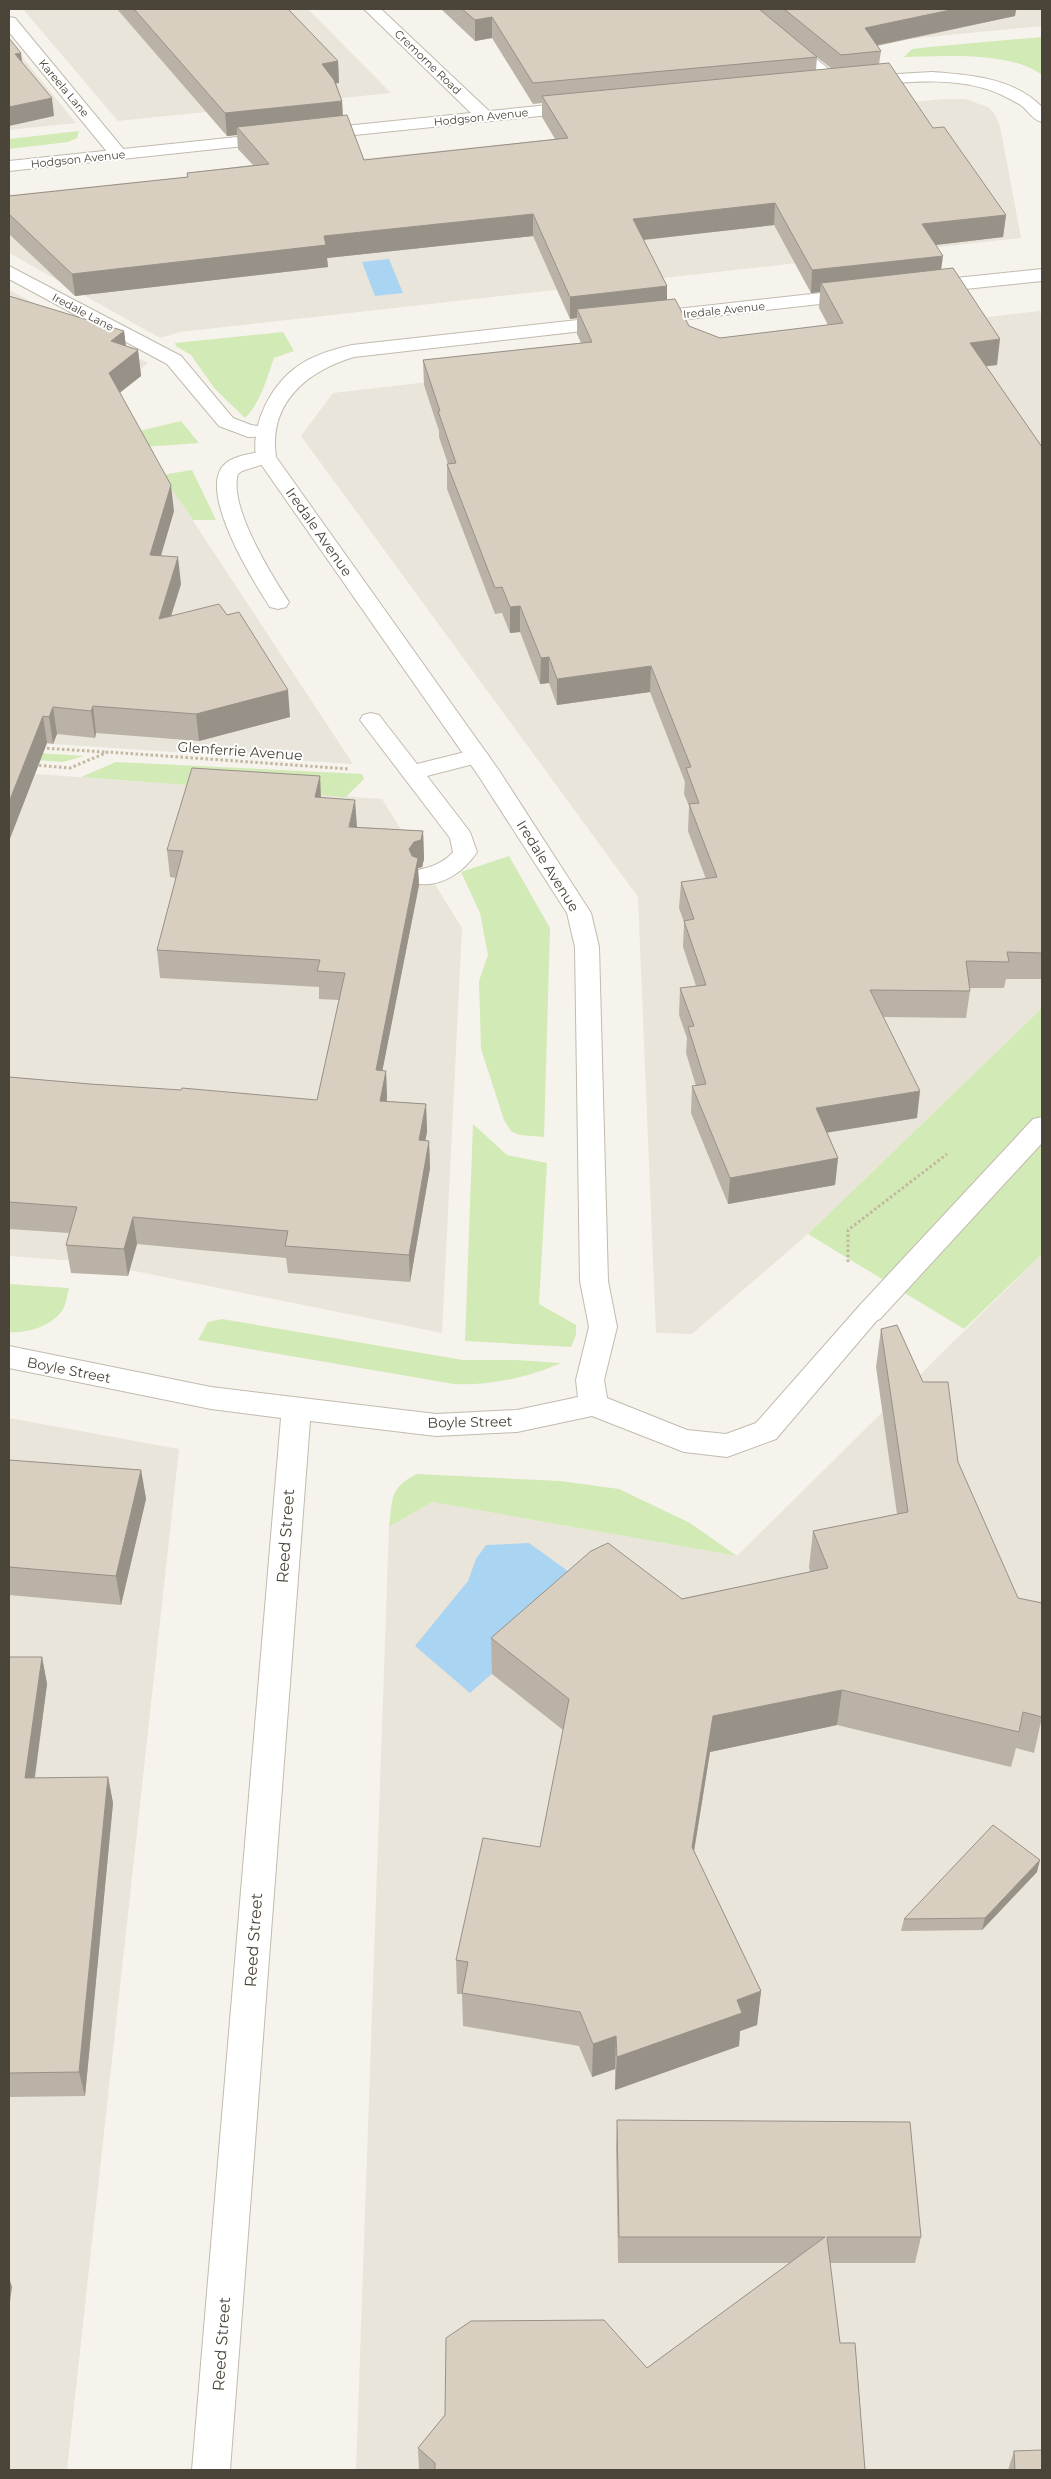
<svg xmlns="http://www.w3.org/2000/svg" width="1051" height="2479" font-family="Montserrat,sans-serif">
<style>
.residential{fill:#eae5da}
.green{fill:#d2eab5}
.water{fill:#a9d4f2}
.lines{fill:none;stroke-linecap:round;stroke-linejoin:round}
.lane-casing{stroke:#c2bbae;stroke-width:2}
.street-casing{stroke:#c2bbae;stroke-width:2}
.path{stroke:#c4b79f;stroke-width:3;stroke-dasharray:2.5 2.5;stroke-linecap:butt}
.lane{fill:#fff;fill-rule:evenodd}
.street{fill:#fff;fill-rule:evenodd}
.wall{fill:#bab2a6;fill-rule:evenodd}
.shaded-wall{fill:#979187}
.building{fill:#d8cfc1;stroke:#979187}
.labels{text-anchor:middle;stroke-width:4;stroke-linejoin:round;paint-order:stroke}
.far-street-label{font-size:11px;fill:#4b4439;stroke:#fff}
.street-label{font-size:14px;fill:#4b4439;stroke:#fff}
.near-street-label{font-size:16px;fill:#4b4439;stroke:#fff}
</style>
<rect width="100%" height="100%" fill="#f6f3ec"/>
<path class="residential" d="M23,9H308L391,93L118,121Z
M781,9H1042V26L838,46Z
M9,41L76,123L9,130Z
M943,99H965L988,107L994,113L1000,126L1021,238L180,332L160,338L9,253V195Z
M9,290L148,363L111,396L353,764L9,741Z
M1040,311L1042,321V1008L808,1234L692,1334L656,1333L638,897L301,436L333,393Z
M9,772L382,799L462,928L442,1333L90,1262L9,1256Z
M1042,1254V2470H356L389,1527L432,1502L737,1556Z
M9,1418L179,1449L67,2470H9Z"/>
<path class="green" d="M1042,37V75C1011,51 943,56 904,57L912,49L929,47Z
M79,131L77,138L68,142L9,149V139Z
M283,332L294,351L274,358C266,380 261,402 245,418L215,389L191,355L176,346L175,343Z
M181,421L199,443L144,447L135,432Z
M192,470L216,520H193L162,475Z
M9,751L84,756L63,762L9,758Z
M116,762L362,774L364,779L346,797L81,777Z
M509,856L550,928L544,1137L519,1135L511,1131L504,1120L481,1049L479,981L488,955L480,913L461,872Z
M1042,1008V1254L964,1329L808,1234Z
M473,1124L507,1155L547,1163L539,1304L576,1325V1335L571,1347L465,1341Z
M9,1284L69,1288C67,1294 67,1301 64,1307C56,1325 27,1334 9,1332Z
M222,1319L463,1360H517L561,1363C530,1377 489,1386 454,1384L198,1340L208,1322Z
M417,1474L560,1481L619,1489L690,1523L737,1556L432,1502L389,1527C393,1498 389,1488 417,1474Z"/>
<path class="water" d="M389,259L403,293L375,296L362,262Z
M529,1543L590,1587L470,1693L415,1646L468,1581L476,1559L486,1545Z"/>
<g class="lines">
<defs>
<path id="lane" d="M737,9H755L841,79L844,83L841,87H829Z
M9,17L15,18L125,151L128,155L125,159H113L9,32Z
M9,266L181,356L233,418L251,425L271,428L274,432L271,436L248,437L219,426L167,364L9,279Z
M266,451L273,453L276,457L273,461L242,471L238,474C228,506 272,576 289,602L286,607L278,609L270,607C253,581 199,494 223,466C233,455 252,454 266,451Z
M371,713L379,715L417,764L477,749L485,751L489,756L485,761L427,776L470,832L477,852C464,872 440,889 415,883L412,877L415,871C430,867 443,864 453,852L450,838L360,720L363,715Z
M1042,1117V1143L880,1319L870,1323L860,1319L856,1312L860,1305L1033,1119Z"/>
<path id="street" d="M364,9H381L489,111L579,102L585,103L588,107L585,111L579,112L316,139L310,138L307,134L310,130L316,129L471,113Z
M932,72C971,75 1014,78 1042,107V122C1033,120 1029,112 1022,106C1016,102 1008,98 1002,95C960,75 905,82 861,86L855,85L852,81L855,77L861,76Z
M276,133L282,134L285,138L282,142L9,171V161Z
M1042,269V281L927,293L920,291L917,287L920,283L927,281Z
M857,289L864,291L867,295L864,299L354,357C307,371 268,403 276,457L500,772L591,913L599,947L608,1281L617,1327L604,1380L607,1398L687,1430L726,1434L756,1423L860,1305L870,1301L880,1305L884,1312L776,1439L727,1457L684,1452L592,1416L517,1432L436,1436L310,1421L230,2470H192L281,1418L211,1409L9,1368V1346L211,1387L436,1414L517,1410L578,1397L576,1380L589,1327L580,1281L575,947L567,913L478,775L256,457C251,423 272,382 301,364C316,354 335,349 352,345Z"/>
</defs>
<use href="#lane" class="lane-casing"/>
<use href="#street" class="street-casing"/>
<path class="path" d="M42,748L105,752
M34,765L70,768L108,752L350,769
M848,1262V1230L947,1154"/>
<use href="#lane" class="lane"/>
<use href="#street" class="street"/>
</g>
<path class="wall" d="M117,9H288L338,61L339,83H336L342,101L343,116L364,160L555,139L542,117V103L533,104L492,38L475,41L441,9H1016L1015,16L877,46L881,51L879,64L1006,215L1003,237L935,245L941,270L997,365L986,366L1042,447V979H1006L1004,988H969L970,991L966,1018L883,1017L917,1118L827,1132L838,1158L835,1185L728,1204L691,1113L692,1086H696L686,1053L687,1038L679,1015L680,988L696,986L683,947L684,922L679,908L681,882L706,879L688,831L689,806L684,794L685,782L650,692L557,705L549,683L540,684L520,632L510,633L502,613L495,614L447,489V464H448L439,437V431L424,385L423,360L581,343L577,334V318L570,319L533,236L327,258L328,267L75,296L9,234V196L187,177V173L253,165L238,149L237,135L227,136ZM814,55L832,69L816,70L817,57ZM774,225L811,293L820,292L819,308L828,325L720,338L689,326L667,299L644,240Z
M124,331L126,346L138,350L141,376L120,392L174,511L161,556L181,584L171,616L290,717L199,741L96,733L95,738L57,734L53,744L47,743L9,841Z
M320,776L321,797L357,827L423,831L424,859L422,867L418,868L419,885L382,1071H386L387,1101L426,1104L427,1132L425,1140L429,1141L430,1168L410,1282L288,1273L286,1258L137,1244L128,1276L71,1273L66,1245L69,1233L9,1229V1077L90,1084L317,1100L339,1000L319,999V987L160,978L157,950L176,878L170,877L167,850Z
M881,1329L958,1462L1042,1717L1034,1753L1016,1748L1011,1767L837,1725L710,1752L694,1851L761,1991L757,2025L740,2031L739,2046L615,2090V2069L592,2077L579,2046L463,2026L462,1994H457L456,1960L540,1847L563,1730L492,1674L491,1638L810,1572L809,1567L813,1531L897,1514L876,1367Z
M9,1460L141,1470L146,1499L121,1605L9,1595Z
M9,1657H42L47,1684L35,1778L108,1777L113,1803L85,2096L9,2097Z
M1037,1872L982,1930L901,1931L904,1919Z
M1042,1961V1979L1041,1967Z
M617,2120L921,2237L915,2263H830L840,2343L865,2470H419L418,2448L445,2415L647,2368L790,2263H618L616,2147Z
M1014,2451L1042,2470H1008Z"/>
<path class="shaded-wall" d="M955,9H1016L1015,16L863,48L865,28Z
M492,17V38L475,41V20Z
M21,53L23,71L15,54Z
M338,61L339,83L323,86L322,64Z
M52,98L54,116L9,126V107Z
M342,101L343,124L237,127V135L227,136L225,113Z
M775,203L774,225L632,241L633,219Z
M533,214V236L327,258L328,267L75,296L72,274L324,236Z
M1006,215L1003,237L919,247L922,224Z
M943,256L940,278L821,283L820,292L811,293L812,270Z
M667,286V308L577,309V318L570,319V297Z
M124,331L127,357L111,341Z
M1000,339L997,365L967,368L970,343Z
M138,350L141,376L112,399L109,373Z
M171,485L174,511L153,582L150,555Z
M178,557L181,584L162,645L159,619Z
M520,606V632L510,633V607Z
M549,657V683L540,684L541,658Z
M651,666L650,692L557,705V679Z
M288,690L290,717L199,741L196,714Z
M93,706L96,733L95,738L91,711Z
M53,707L57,734L53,744L49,717Z
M43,716L47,743L9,841V802Z
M320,776L321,804L315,797Z
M355,800L357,827H349Z
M423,831L424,859L422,867L418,868L419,885L377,1098L376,1070L409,849L414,842Z
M386,1071L387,1098L381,1128L380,1101Z
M920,1091L917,1118L813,1135L816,1108Z
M426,1104L427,1132L420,1168L419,1140Z
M429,1141L430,1168L410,1282L409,1255Z
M838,1158L835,1185L728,1204L730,1178Z
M133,1217L137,1244L128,1276L124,1249Z
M141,1470L146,1499L121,1605L116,1576Z
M42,1657L47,1684L31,1804L25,1778Z
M842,1690L837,1725L710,1752L689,1882L692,1847L713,1716Z
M108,1777L113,1803L85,2096L79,2072Z
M1040,1860L1037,1872L982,1930L985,1918Z
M761,1991L757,2025L740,2031L739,2046L615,2090L617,2057L737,2000Z
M616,2036L615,2069L592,2077L593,2044Z
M9,2277L12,2287L9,2309Z"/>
<path class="building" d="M134,9H288L338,61L322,64L334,80L342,101L225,113Z
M462,9H759L817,57L533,83L492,17L475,20Z
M784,9H955L865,28L881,51L841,55Z
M9,38L21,53L15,54L52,98L9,107Z
M889,63L933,128L944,127L1006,215L922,224L943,256L812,270L775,203L633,219L667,286L570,297L533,214L324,236L326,245L72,274L9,214V196L188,177L187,173L269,164L237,127L347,115L364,160L568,138L542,96Z
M953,268L1000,339L970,343L1042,447V953L1007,952L1009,962L966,961L970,991L870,990L920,1091L816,1108L838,1158L730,1178L692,1086L706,1084L688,1027L694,1026L680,988L706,985L684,921L694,919L681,882L717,877L689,804L699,803L686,768L691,767L651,666L557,679L549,657L541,658L520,606L510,607L502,587L495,588L447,464L456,463L438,411H440L423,360L592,342L577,309L675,299L689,326L720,338L843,323L821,283Z
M9,296L124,331L111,341L138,350L109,373L171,485L150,555L178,557L159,619L219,604L227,615L239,612L288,690L196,714L93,706L91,711L53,707L49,717L43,716L9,802Z
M192,768L320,776L315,797L355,800L349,827L423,831L421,840L414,842L409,849L412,856L418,858L376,1070L386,1071L380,1101L426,1104L419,1140L429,1141L409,1255L285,1246L288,1231L133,1217L124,1249L66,1245L77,1207L9,1202V1077L90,1084L181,1090L182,1088L317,1100L345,973L317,971L320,960L157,950L183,851L167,850Z
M897,1325L923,1382H948L958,1462L1018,1598L1042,1603V1717L1023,1712L1019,1732L842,1690L713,1716L692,1847L761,1991L737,2000L742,2013L617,2057L616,2036L593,2044L580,2012L462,1993L468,1962L456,1960L483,1838L540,1847L569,1699L491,1638L591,1551L608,1543L682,1599L828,1568L813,1531L908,1512L881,1329Z
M9,1460L141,1470L116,1576L9,1567Z
M9,1657H42L25,1778L108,1777L79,2072L9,2073Z
M993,1825L1040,1860L985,1918L904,1919Z
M617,2120L910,2122L921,2237H827L840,2343H855L865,2470H435V2463L418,2448L445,2415L446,2338L471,2321L604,2320L647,2368L825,2237H619Z
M1042,2450V2470H1015L1014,2451Z"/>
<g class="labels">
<g class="far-street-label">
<text transform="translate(428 62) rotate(44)" y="4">Cremorne Road</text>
<text transform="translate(64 88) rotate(50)" y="4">Kareela Lane</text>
<text transform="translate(481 117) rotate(-6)" y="4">Hodgson Avenue</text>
<text transform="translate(78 159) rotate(-6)" y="4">Hodgson Avenue</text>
<text transform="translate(724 310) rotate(-6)" y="4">Iredale Avenue</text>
<text transform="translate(83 312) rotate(28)" y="4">Iredale Lane</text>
</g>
<g class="street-label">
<text transform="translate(319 532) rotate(55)" y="5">Iredale Avenue</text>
<text transform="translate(240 751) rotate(4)" y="5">Glenferrie Avenue</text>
<text transform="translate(548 866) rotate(58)" y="5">Iredale Avenue</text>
<text transform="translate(69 1370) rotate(11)" y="5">Boyle Street</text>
<text transform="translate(470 1422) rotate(-1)" y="5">Boyle Street</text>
</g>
<g class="near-street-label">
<text transform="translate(285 1536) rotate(-86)" y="6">Reed Street</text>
<text transform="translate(253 1940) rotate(-86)" y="6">Reed Street</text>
<text transform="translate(221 2344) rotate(-86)" y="6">Reed Street</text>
</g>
</g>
<rect width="1051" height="2479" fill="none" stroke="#4b4439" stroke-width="20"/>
</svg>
